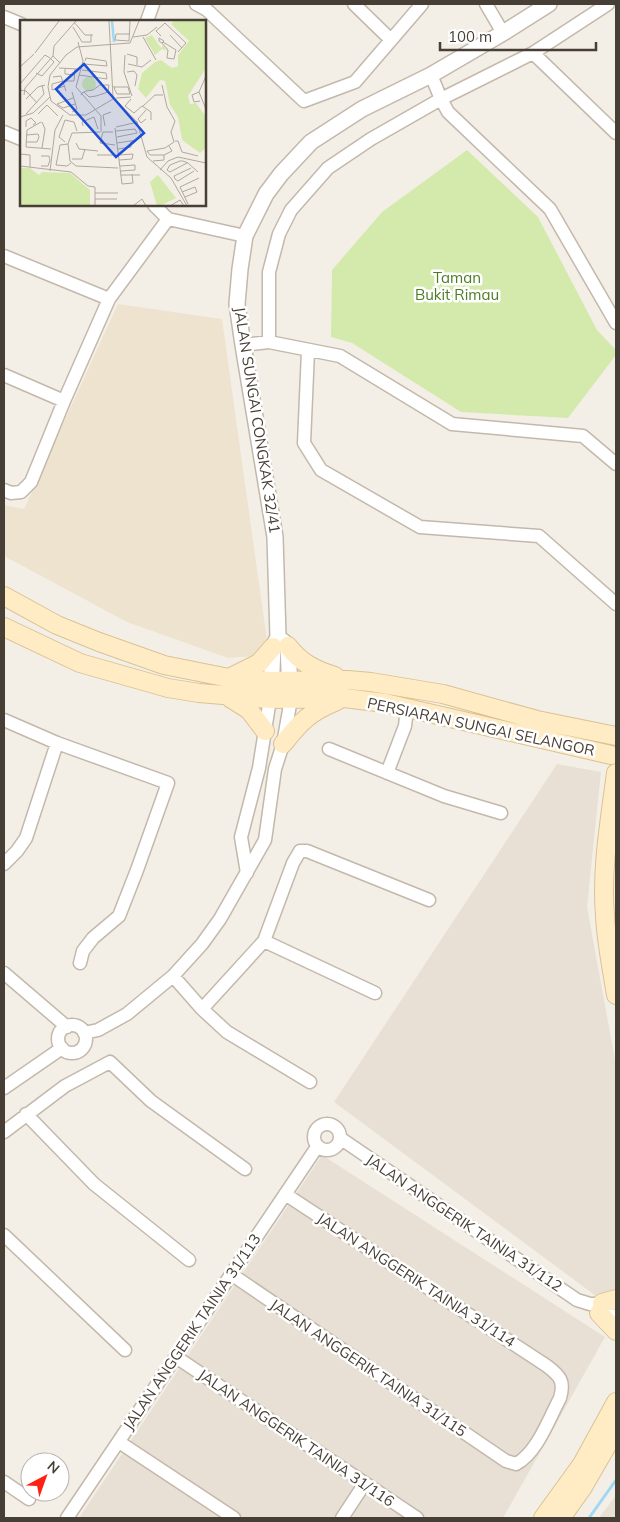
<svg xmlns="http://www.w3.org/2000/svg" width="620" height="1522" font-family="Mulish,sans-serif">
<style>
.residential{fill:#e8e0d4}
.education{fill:#eee3cf}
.green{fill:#d4eaac}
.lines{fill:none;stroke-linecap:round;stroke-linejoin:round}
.stream{stroke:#9fd8f4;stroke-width:3}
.minor-casing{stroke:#c3b8ab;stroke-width:15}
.tertiary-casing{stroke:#c3b8ab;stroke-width:18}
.secondary-casing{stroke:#dac295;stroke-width:20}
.minor{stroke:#fff;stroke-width:12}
.tertiary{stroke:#fff;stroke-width:15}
.secondary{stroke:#ffecc5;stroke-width:18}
.labels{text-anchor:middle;stroke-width:5;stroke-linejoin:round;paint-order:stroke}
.park-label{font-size:15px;fill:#4d7c25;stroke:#fff}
.street-label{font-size:15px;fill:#473e35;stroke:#fff}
.inset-river{fill:none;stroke:#9fd8f4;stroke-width:2.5}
.inset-road{fill:none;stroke:#afa89f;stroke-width:1}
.view{fill:#1d4ed8;fill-opacity:0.15;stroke:#1d4ed8;stroke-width:2.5}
.inset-edge{fill:none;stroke:#473e35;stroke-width:2.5}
</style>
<rect width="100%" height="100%" fill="#f4efe6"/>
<path class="residential" d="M557,764L601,772L587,907L616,1065V1292L596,1296L334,1102Z
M322,1155L605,1337L503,1518H79Z
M616,1495V1518H599Z"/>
<path class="education" d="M118,304L222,319L269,655L228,658L127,622L4,556V505L24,509Z"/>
<path class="green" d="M467,150L538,217L597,330L616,350V355L568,418L461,412L352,343L331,337L332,270L382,212Z"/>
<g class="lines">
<path class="stream" d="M589,1518L616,1480"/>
<defs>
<path id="minor" d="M196,4L207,10L304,101L355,82L422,4
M354,4L390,39
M486,4L503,33
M4,17L21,24
M147,21L153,4
M533,53L616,133
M431,75L441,99L448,112L550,209L616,323
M4,132L21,139
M154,205L168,219L245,236
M4,256L109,299
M269,342V272L279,234L291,210L328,168L371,139L441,99L533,53L608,4
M243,345L269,342L340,356L452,424L583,436L616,464
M308,351L304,443L321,470L420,527L539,536L616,604
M4,375L64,401
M4,490L11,493L21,492L31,482L64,401L109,299L168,219
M4,720L57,743L168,783L137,870L119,916L93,938L83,951L80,963
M329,749L444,796L501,813
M387,773L405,726L407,708
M4,864L17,851L26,838L57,743
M247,873L241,837L259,768L270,699
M264,941L375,993
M4,973L67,1027
M173,976L202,1009L227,1032L310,1082
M202,1009L264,941L293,863L300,851H307L429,900
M58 1039a14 14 0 1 1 28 0a14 14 0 1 1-28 0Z
M84,1033L98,1030L127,1014L173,976L202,944L220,919L265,840L275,769L283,744L291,699
M4,1088L62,1048
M26,1114L94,1184L189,1260
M314 1137a13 13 0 1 1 26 0a13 13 0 1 1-26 0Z
M4,1132L65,1086L110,1062L151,1101L245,1169
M340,1138L577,1300L590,1304H609
M4,1235L125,1350
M231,1274L506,1461L516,1464C537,1453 549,1419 560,1398C565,1381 560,1376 547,1366L285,1194
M597,1311L599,1313L616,1316
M176,1357L417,1518
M119,1442L234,1518
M4,1482L29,1499
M67,1518L317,1147
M342,1518L365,1483"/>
<path id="tertiary" d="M283,641L288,646L290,691
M271,693L273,647L278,637L275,537L243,345L237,304L240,269L245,236L266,194L281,174L311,142L362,109L431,75L503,33L549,4"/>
<path id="secondary" d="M4,596L57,625L99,642L164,665L229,678L272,681L348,680L371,682L443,694L537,720L616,736
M4,627L80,663L168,688L199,693L270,699L344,698L385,703L611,755
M288,646C301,663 315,670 335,676
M231,677L259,663L273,647
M230,698L249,710L265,731
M283,744C301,721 310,712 337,701
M616,773C610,820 601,868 605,915C606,942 612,969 616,995
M602,1303L616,1299
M599,1313L616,1331
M543,1518L582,1464L616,1402
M561,1518L583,1487L616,1430"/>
</defs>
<use href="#minor" class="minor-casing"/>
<use href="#tertiary" class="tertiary-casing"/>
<use href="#secondary" class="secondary-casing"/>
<use href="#minor" class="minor"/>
<use href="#tertiary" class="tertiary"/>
<use href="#secondary" class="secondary"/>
</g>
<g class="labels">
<g class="park-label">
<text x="457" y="283">Taman<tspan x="457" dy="17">Bukit Rimau</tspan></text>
</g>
<g class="street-label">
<text transform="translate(257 420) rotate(81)" y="5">JALAN SUNGAI CONGKAK 32/41</text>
<text transform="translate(481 727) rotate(12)" y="5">PERSIARAN SUNGAI SELANGOR</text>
<text transform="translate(464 1223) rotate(34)" y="5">JALAN ANGGERIK TAINIA 31/112</text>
<text transform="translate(416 1280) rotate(33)" y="5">JALAN ANGGERIK TAINIA 31/114</text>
<text transform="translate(192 1332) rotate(-56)" y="5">JALAN ANGGERIK TAINIA 31/113</text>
<text transform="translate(368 1368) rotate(34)" y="5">JALAN ANGGERIK TAINIA 31/115</text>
<text transform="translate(296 1438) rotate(34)" y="5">JALAN ANGGERIK TAINIA 31/116</text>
</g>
</g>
<g transform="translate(20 20)">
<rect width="186" height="186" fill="#f4efe6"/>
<path d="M154,1H186V48L168,76L170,84L176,83L186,97V128L180,133L162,120L158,97L150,85L145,61L140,60L126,78L118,69L122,53L135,42L141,40L152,48L158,46V35L169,21L151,4ZM132,15L141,28L143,25L147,31L142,29L135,35L125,18ZM62 64a7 7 0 1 1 14 0a7 7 0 1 1-14 0ZM0,148H10L19,155L22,152L50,153L70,170V186H0ZM138,155L156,178L140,186H137L130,162Z" fill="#d4eaac"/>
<path class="inset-river" d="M92,1L94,22"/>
<path class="inset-road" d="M89,1L93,77M54,2L65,15H73M53,7L62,22H71V15M110,14H96L95,20L109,21L110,1M150,15L162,28M141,16L136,11L145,3L166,23L158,32M113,17L127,15L137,7M123,17L136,40M139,18L144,21L142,23L139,21ZM58,22L63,41L56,67L81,96V112M142,23L148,30L147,38L154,39L156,30L143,22M15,33L39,1M107,34L117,37V45M105,35L104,52L112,76M40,43L33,36L34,26L56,1M64,44L87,46L86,41L66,38L65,41M108,44L122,47L131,40M0,47L14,34M39,48L57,49M45,49V54L55,55M107,52L114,51L117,55L115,66M16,53L22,56L34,42L30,38M59,55L87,59L86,53L62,50M186,56L179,72L186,89M33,57L41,56L46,71M43,61L32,64V70L45,66M45,61H54L55,49M0,64L25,35L30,38M142,65L147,87L155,101L151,112L154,122M94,66V67L95,70L97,74H110L108,67H94M0,70L6,71L17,83M179,72L172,75L174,82L180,81M4,75L5,68L33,36M61,75L62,73L66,71L73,70L80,65H89L88,72L76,76L69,77L64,72M53,78L37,84L43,88L55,84M96,78L111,77M6,79L18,67L25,65M93,79L66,95H50L31,81L28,67L30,55L46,35L57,27L110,23L119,1M95,79L117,102L127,137L151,158L167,186M111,79L105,86L114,93L122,86M122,86L131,92V100M123,86L135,75H143M126,90L118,99L121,103L126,99M52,92L57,89L52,72M6,94L24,74L22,65M18,94L27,85L38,96M0,97L13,93L30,77M21,102L7,110L6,127L31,129M22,102L25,109L22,128M63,106L62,102L74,97L78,109M85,106L83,95L91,92M6,107V101L11,98L16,103L13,105M96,107L118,102M95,108L102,164L113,163L112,154M96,111L115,109L117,113L97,117M80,112L52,113L48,124L50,141L56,146L98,148M6,115L18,114L19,117L17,122H6M155,121H158L162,132L178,136M45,122L39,117L45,100L54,102L57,111M56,123L59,129L78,131M80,123L83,112H93M80,123L95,125M97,123L117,120M48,124L40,125L36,145L47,146L51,143M98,129L111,127V121M127,131L130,135H144L152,131L149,126M127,131L145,128L154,122M0,134L10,135V147M77,135H96M99,135L113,134L112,139L99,140M52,139H62L65,129M133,141L144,140V135M167,143L150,152L147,150L150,145L160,141H163L168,143L178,152M0,146L51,152L68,166L75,167V186M21,146H28L30,140L29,136H21M100,146L115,145V150L101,151M140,150L148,141L158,137L186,143M30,151L35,110L43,95M101,155H120M155,159L158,161L174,151M155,159L154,156L171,148M162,172L175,167L177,172L165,177M75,173H98M75,179H97M168,184L160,167L179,158M113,186L122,179L126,186M150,186L160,180L164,186"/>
<path class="view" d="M64,44L124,113L96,137L36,69Z"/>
<rect width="186" height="186" class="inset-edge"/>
</g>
<rect width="620" height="1522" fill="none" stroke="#473e35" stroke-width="10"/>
<g transform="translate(45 1477) rotate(41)"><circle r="24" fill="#ffffff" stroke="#b5b2ae"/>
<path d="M0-4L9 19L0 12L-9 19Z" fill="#ff2112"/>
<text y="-8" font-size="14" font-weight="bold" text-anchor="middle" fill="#473e35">N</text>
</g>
<path d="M440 42v8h156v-8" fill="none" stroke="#473e35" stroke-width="2.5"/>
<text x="448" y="42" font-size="15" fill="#473e35" stroke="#ffffff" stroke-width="4" paint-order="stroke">100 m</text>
</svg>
